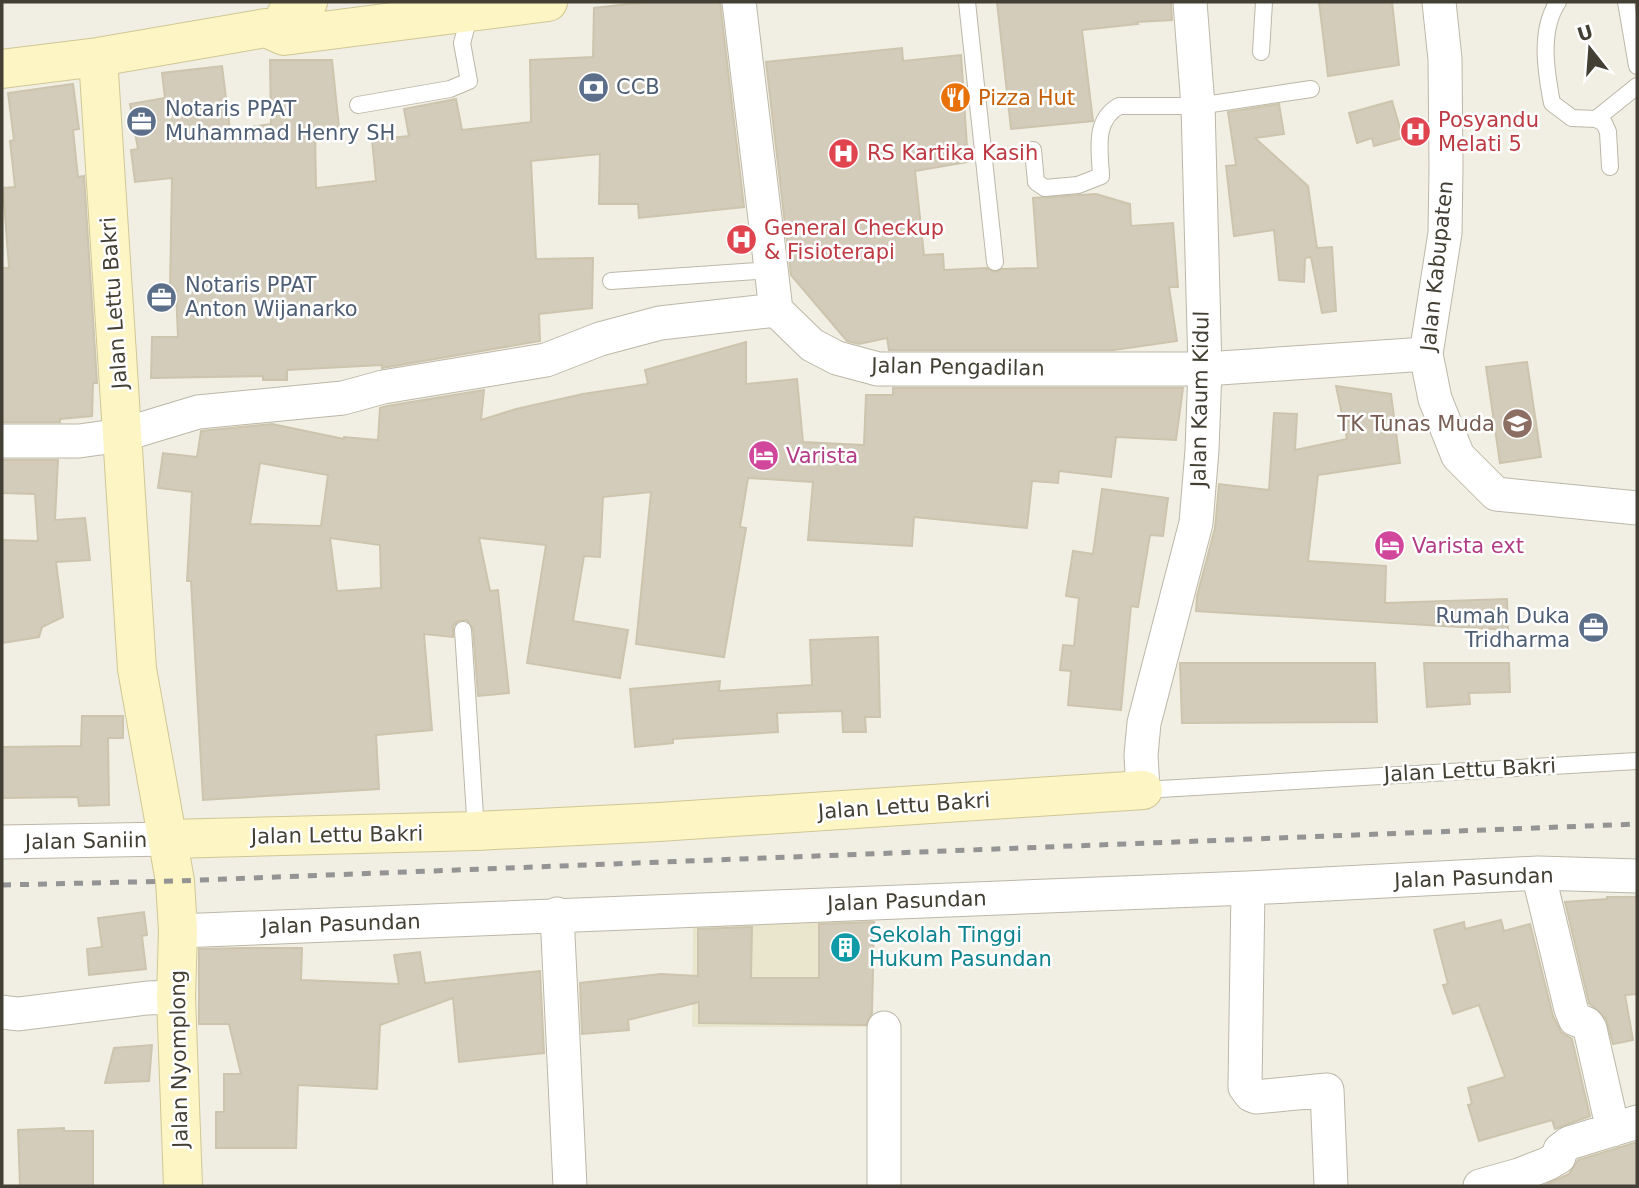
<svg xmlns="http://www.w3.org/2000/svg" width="1639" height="1188" font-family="'DejaVu Sans',sans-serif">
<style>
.education{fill:#eae6ce}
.building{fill:#d3ccba;stroke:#cdc4ad;stroke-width:2;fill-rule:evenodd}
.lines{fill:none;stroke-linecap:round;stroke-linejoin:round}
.lane-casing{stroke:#bcb7a7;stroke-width:18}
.street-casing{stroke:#bcb7a7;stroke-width:35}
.secondary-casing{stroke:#d0c795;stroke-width:40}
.lane{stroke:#fff;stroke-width:16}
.street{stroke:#fff;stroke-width:33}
.secondary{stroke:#fdf5c3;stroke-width:38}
.rail{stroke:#949494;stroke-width:5;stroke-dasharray:9 9;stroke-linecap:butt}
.labels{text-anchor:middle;stroke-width:5;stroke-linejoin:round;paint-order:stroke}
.service-label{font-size:21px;fill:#4e5e75;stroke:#fff;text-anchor:start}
.food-label{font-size:21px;fill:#c56008;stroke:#fff;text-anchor:start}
.health-label{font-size:21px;fill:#be3a42;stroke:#fff;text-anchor:start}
.street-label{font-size:21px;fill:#433f34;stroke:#fff}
.education-label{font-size:21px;fill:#785e54;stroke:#fff;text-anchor:end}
.hotel-label{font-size:21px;fill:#b23c85;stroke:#fff;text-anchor:start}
.culture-label{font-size:21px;fill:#0d838f;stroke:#fff;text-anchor:start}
</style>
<rect width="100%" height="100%" fill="#f1efe4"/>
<path class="education" d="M693,915H873V1027H692Z"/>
<path class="building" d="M646,2H720L744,207L639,218L638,204H599L600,154L531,161L536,259L593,258L592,308L539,314L540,341L382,368V365L287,370V380H263V376L151,378L152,337H178L176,290H170L172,178L135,182L131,150L138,149L130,104L165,98L162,73L222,66L230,130L271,124L270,60H332L339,127L315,129L316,188L376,181L372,140L409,136L404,109L456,99L462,130L531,122L530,60L593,57L594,8Z
M997,2H1171L1172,20L1137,22L1138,24L1082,30L1093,121L1011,129Z
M1319,2H1392L1399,65L1328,76Z
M902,48L903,61L961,55L968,162L915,171L924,255L943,254L944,270L987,268L995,272L1002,269L1038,268L1033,198L1096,194L1130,204L1131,226L1173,223L1178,287H1169L1177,341L1114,350H889L887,338L859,344L847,341L791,275L766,62Z
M73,84L79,129L73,130L78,177L84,176L97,383H93L92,416L60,419V422H2V268H9L3,188L15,187L10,141L14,140L8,93Z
M1392,101L1403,138L1374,146L1372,138L1357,143L1349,113Z
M1279,104L1284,134L1255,138L1308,186L1317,248L1332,247L1336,311L1322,313L1311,257L1305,258L1304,282L1279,280L1274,230L1234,236L1226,166L1236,165L1228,112Z
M746,342V384L797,379L803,442L864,445L866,395H893V388H1183L1176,440L1116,437L1111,477L1059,471L1058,483L1032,481L1027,528L914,517L912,546L808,540L813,482L748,478L740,527L746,528L724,657L636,644L651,492L603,497L600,557L584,556L573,621L628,630L620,678L527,663L546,545L479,538L490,591L498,590L509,693L478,696L473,629L467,620L458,621L453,626V637L424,634L432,730L376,735L379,789L203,800L191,581H187L192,492L158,488L163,453L197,457L201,431L272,424L344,439V437L378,440L380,408L387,406L484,390L481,420L516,409L583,394L648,384L645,370ZM260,463L328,475L321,526L250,524ZM330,538L380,545L381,588L337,591Z
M1527,362L1541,457L1500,463L1486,367Z
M1336,386L1391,394L1400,463L1318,475L1308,561L1386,566L1385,603L1507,599L1508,630L1196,611L1197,596L1215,528L1219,484L1269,490L1274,413L1297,414L1295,450L1347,439Z
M2,460H58L55,520L85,518L90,560L56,562L63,617L42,627L39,637L2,643V540L38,541L35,494L2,493Z
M1102,489L1168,498L1163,536L1150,535L1138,607L1131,606L1121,710L1068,705L1071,671L1060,670L1063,645L1074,646L1079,598L1066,596L1073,551L1093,554Z
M878,637L880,717H865L866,732H843L842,711L777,713L778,732L673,739V743L635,747L630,689L720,681L719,691L812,685L810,640Z
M1180,663H1375L1377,722L1182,723Z
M1424,663H1509L1510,692L1469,693L1470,704L1427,707Z
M82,716H123V738H108L109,805L79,806L78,797L2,798V747L81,746Z
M1607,897H1637V994L1625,995L1633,1040L1613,1044L1606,1019L1589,1003L1565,902L1607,899Z
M144,912L147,935L142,936L146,969L89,975L87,949L102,947L98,918Z
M1501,920L1504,931L1530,924L1553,1016L1561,1032L1572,1039L1590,1116L1555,1129L1552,1120L1479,1141L1468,1105L1472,1104L1468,1088L1505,1077L1479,1005L1453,1014L1443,985L1448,984L1434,930L1464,922L1465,929Z
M874,922L872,1013L866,1025L699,1023V1002L628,1020L629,1030L582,1034L580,983L661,974L698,976V929L752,927L751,978H819V924Z
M245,948H302L301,980L399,984L394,955L420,952L425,983L540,971L544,1053L459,1062L453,998L380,1025L377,1089L298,1085L296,1148H216V1112H224V1074H241L229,1024H199V949Z
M152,1045L149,1081L105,1083L114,1048Z
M64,1128V1131H93V1186H20L18,1130Z
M1637,1142V1186H1543L1569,1174L1578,1160Z"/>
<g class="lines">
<defs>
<path id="lane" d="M967,2L995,262
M1558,2C1539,30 1546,72 1552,103L1572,118L1596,119L1604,123L1608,132L1610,167
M1626,2L1637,66
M1261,52L1264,2
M358,105L450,89L469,81L462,43L470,14
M1596,119L1637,86
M1033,150L1036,182L1045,188L1078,185L1101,176C1100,150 1093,121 1119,106H1198L1311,89
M611,281L771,270
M463,630L476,831
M1143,790L1637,761"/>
<path id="street" d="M739,2L776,310L812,345L837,358L878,369H1205L1426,354
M1439,2L1445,59L1446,168L1445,233L1426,354L1435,399L1458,456L1496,494L1637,508
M2,441H79L122,435L198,412L343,398L383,387L546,360L600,339L660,323L776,310
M1143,790L1141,755L1144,723L1196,523L1202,450L1205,369L1198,106L1190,2
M2,842L169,839
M1538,873L1571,1009L1575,1019L1587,1024L1590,1029L1613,1130
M1248,888L1245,1087L1251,1095L1256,1097L1327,1090L1331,1186
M557,914L570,1186
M178,931L1248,888L1538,873L1637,876
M2,1012L18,1014L147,998L176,997
M884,1028V1186
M1480,1186L1519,1175L1547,1164L1559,1157L1560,1150L1569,1143L1637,1122"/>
<path id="secondary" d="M286,15L308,2
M98,57L137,669L175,881L178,931L176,997L183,1186
M2,69L98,57L266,28L284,36L548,2
M169,839L476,831L659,822L1143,790"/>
</defs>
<use href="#lane" class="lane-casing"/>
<use href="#street" class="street-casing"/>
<use href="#secondary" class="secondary-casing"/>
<use href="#lane" class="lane"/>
<use href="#street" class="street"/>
<use href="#secondary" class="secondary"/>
<path class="rail" d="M2,885L175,881L1637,824"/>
</g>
<defs>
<symbol id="bank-disc" viewBox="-11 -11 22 22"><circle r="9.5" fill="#5c6f8a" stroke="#fff"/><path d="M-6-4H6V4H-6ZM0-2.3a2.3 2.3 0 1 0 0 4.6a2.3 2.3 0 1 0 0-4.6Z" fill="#fff"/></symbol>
<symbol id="restaurant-disc" viewBox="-11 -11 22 22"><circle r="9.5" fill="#e8710a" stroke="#fff"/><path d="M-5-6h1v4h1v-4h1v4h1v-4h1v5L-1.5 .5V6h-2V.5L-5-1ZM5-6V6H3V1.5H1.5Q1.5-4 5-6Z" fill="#fff"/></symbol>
<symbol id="office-disc" viewBox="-11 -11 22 22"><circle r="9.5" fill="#5c6f8a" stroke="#fff"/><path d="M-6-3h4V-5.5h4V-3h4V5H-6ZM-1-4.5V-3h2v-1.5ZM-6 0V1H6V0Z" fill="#fff"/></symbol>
<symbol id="hospital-disc" viewBox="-11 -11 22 22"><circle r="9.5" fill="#e0444e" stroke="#fff"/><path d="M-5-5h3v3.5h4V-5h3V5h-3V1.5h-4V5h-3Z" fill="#fff"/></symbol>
<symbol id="school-disc" viewBox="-11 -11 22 22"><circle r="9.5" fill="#8d6e63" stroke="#fff"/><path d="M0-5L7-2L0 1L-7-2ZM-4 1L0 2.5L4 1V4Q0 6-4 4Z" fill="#fff"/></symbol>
<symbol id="hotel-disc" viewBox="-11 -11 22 22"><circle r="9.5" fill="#d1479c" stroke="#fff"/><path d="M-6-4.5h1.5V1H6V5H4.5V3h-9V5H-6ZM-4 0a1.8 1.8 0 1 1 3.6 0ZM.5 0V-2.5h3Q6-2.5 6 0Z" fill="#fff"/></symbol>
<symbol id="building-disc" viewBox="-11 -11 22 22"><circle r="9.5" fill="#0f9aa8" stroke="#fff"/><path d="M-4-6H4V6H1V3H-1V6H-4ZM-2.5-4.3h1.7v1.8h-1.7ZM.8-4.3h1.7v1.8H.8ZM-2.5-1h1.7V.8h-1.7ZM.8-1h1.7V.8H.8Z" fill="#fff"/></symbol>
</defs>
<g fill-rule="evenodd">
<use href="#bank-disc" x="576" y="70" width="35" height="35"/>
<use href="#restaurant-disc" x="938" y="80" width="35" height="35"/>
<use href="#office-disc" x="124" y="104" width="35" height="35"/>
<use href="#hospital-disc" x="1398" y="114" width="35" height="35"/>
<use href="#hospital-disc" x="826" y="136" width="35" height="35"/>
<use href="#hospital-disc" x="724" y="222" width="35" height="35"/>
<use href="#office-disc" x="144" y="280" width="35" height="35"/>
<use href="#school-disc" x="1500" y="406" width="35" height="35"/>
<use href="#hotel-disc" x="746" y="438" width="35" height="35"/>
<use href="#hotel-disc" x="1372" y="528" width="35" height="35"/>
<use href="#office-disc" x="1576" y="610" width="35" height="35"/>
<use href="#building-disc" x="828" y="930" width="35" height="35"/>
</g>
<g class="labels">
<g class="service-label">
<text x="616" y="94">CCB</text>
<text x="165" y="116">Notaris PPAT<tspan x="165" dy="24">Muhammad Henry SH</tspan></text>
<text x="185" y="292">Notaris PPAT<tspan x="185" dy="24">Anton Wijanarko</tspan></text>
<text x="1570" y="623" text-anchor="end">Rumah Duka<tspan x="1570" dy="24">Tridharma</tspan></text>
</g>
<g class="food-label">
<text x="978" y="105">Pizza Hut</text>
</g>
<g class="health-label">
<text x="1438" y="127">Posyandu<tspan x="1438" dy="24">Melati 5</tspan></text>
<text x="867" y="160">RS Kartika Kasih</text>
<text x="764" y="235">General Checkup<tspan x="764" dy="24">&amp; Fisioterapi</tspan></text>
</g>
<g class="street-label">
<text transform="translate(1437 266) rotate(-84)" y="7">Jalan Kabupaten</text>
<text transform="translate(114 303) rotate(-94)" y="7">Jalan Lettu Bakri</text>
<text transform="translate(958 367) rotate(1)" y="7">Jalan Pengadilan</text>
<text transform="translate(1200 399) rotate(-89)" y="7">Jalan Kaum Kidul</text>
<text transform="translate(1470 770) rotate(-3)" y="7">Jalan Lettu Bakri</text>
<text transform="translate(904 806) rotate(-4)" y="7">Jalan Lettu Bakri</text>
<text transform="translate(337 835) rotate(-1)" y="7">Jalan Lettu Bakri</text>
<text transform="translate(86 841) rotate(-1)" y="7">Jalan Saniin</text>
<text transform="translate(1474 878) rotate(-2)" y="7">Jalan Pasundan</text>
<text transform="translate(907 901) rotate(-2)" y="7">Jalan Pasundan</text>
<text transform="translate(341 924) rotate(-2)" y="7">Jalan Pasundan</text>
<text transform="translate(179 1059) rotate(-91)" y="7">Jalan Nyomplong</text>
</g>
<g class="education-label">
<text x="1495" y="431">TK Tunas Muda</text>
</g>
<g class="hotel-label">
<text x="786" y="463">Varista</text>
<text x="1412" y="553">Varista ext</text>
</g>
<g class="culture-label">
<text x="869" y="942">Sekolah Tinggi<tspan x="869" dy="24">Hukum Pasundan</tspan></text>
</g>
</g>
<rect width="1639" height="1188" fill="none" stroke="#433f34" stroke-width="7"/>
<g transform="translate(1590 49) rotate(343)" stroke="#ffffff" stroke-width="5" paint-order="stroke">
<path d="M0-5L12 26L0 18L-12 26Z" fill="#433f34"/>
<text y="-10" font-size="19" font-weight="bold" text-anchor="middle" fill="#433f34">U</text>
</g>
</svg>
